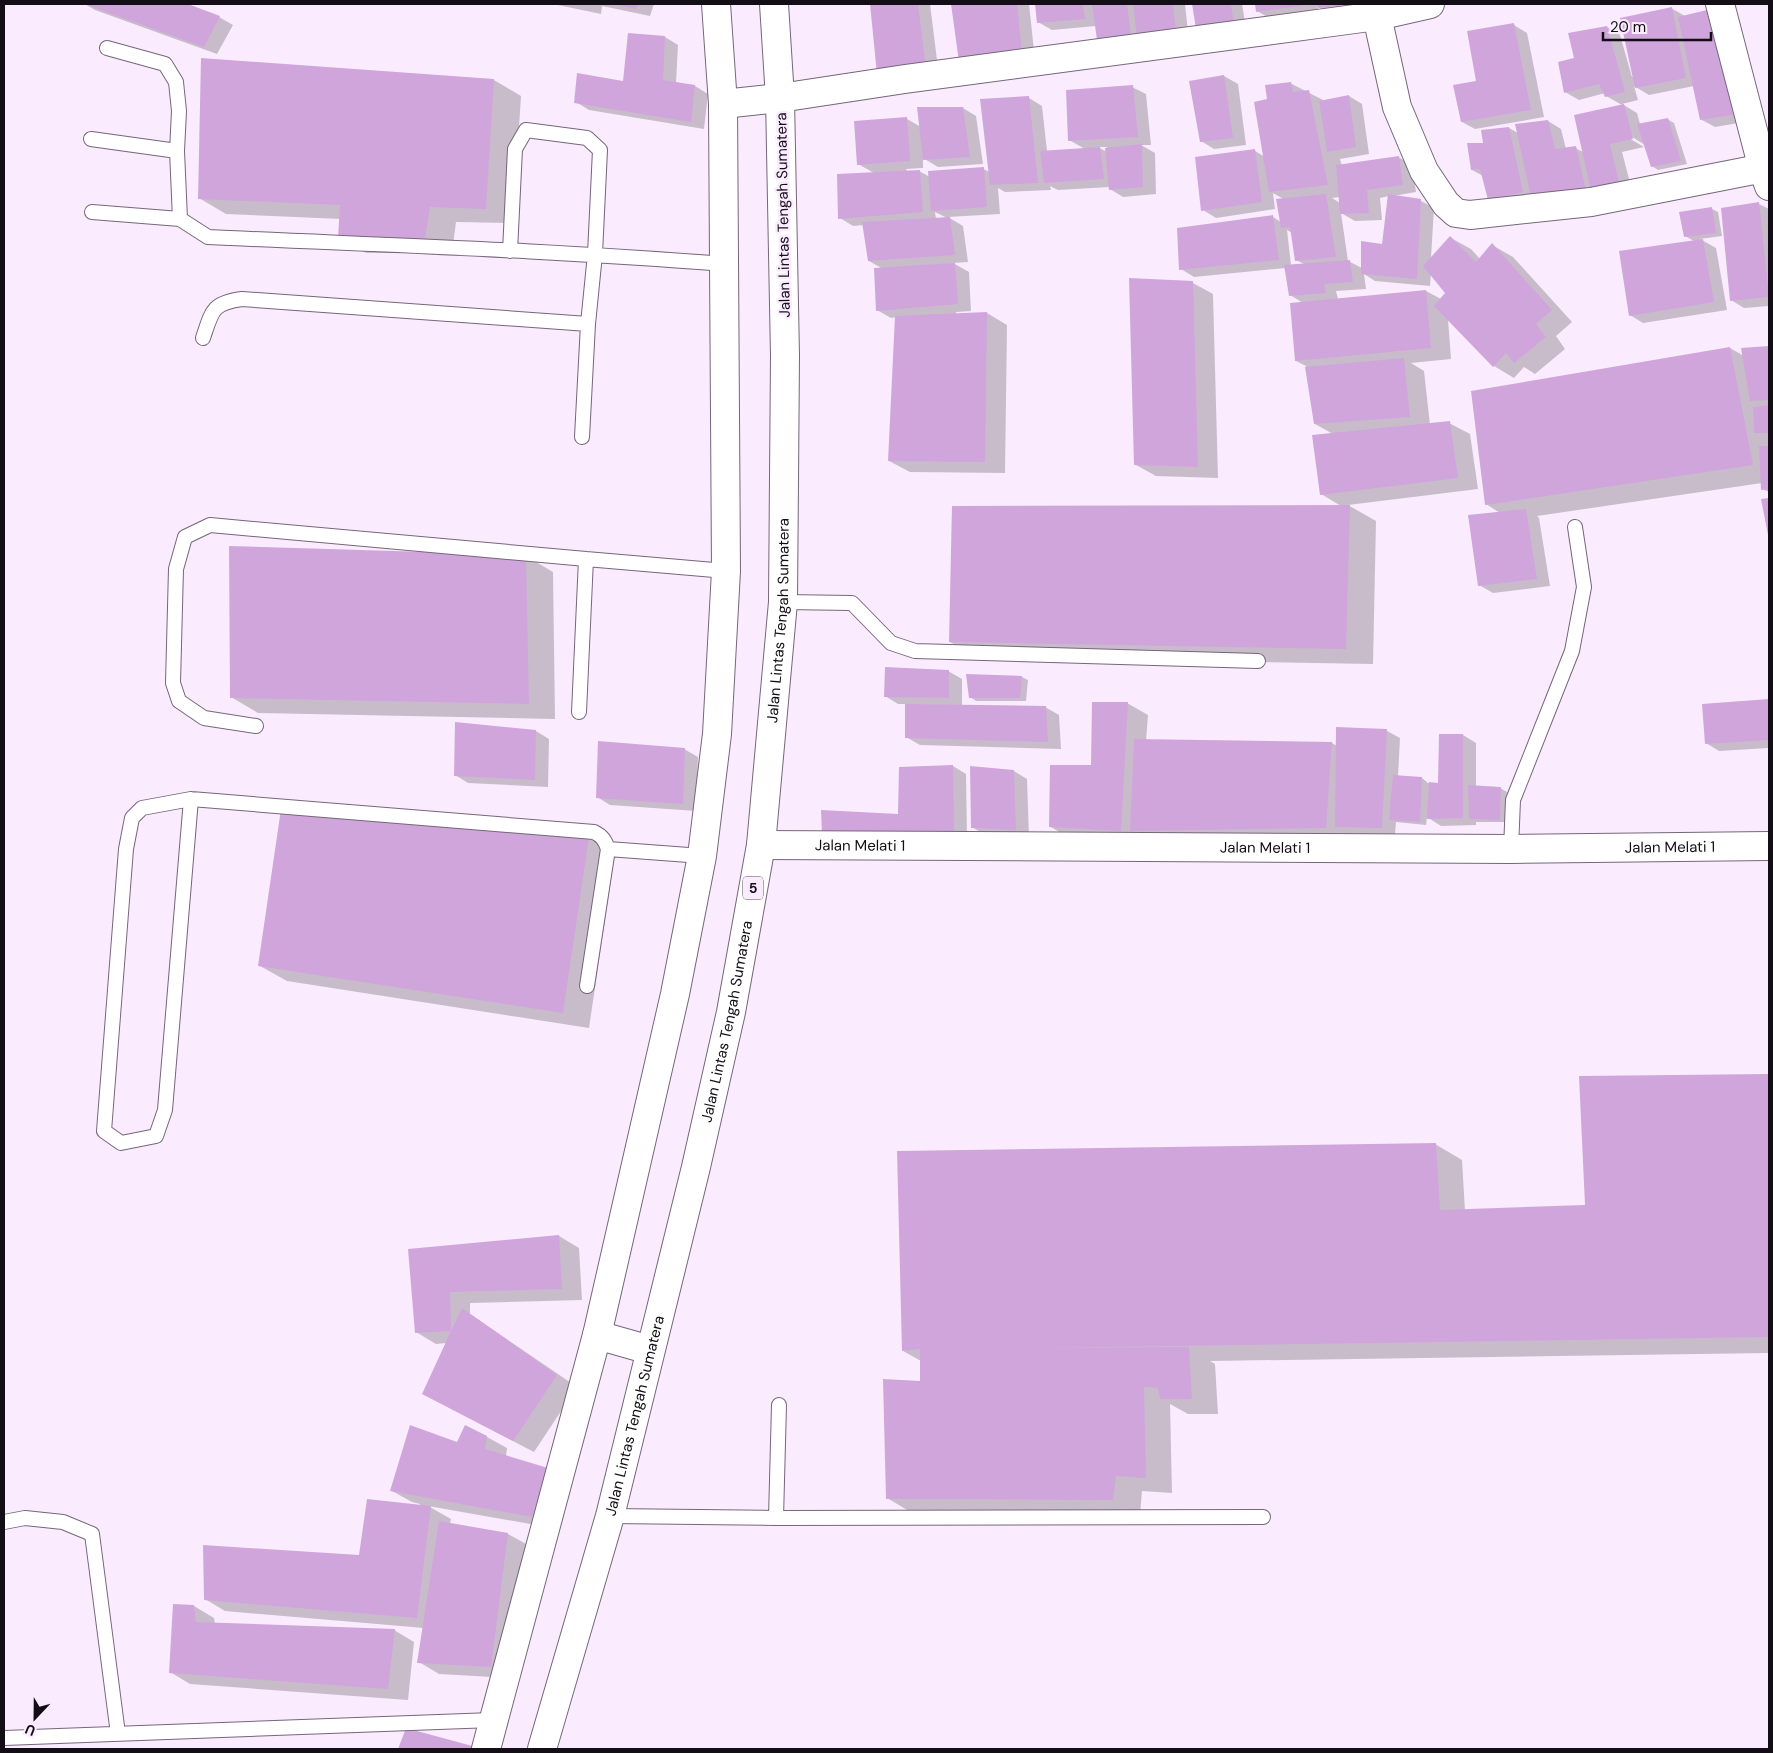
<svg xmlns="http://www.w3.org/2000/svg" width="1773" height="1753" font-family="'DM Sans',sans-serif">
<style>
.shadow{fill:#0003;fill-rule:evenodd}
.building{fill:#d0a5dc}
.lines{fill:none;stroke-linecap:round;stroke-linejoin:round}
.lane-casing{stroke:#756679;stroke-width:16}
.street-casing{stroke:#756679;stroke-width:30}
.highway-casing{stroke:#756679;stroke-width:30}
.lane{stroke:#fff;stroke-width:14}
.street{stroke:#fff;stroke-width:28}
.highway{stroke:#fff;stroke-width:28}
.labels{text-anchor:middle;stroke-width:5;stroke-linejoin:round;paint-order:stroke}
.shield{fill:#faecfe;stroke:#58515b;stroke-width:1}
.shield-label{font-size:14px;font-weight:bold;fill:#130e15}
.street-label{font-size:15px;fill:#130e15;stroke:#faecfe}
</style>
<rect width="100%" height="100%" fill="#faecfe"/>
<path class="shadow" d="M85,4H185L219,17L233,25L217,54L95,10Z
M553,4H654L650,16L602,6L601,14Z
M871,4H930L939,76L878,73Z
M952,4H1029L1035,60L960,61Z
M1037,4H1185L1189,41L1152,45L1096,26L1052,30L1038,22Z
M1193,4H1242L1248,40L1198,35Z
M1256,4H1369L1332,15L1317,6L1319,12L1271,19L1257,11Z
M1671,8L1685,16L1750,121L1715,127L1702,120L1694,86L1649,95L1634,86L1638,100L1622,104L1637,113L1640,124L1667,119L1674,123L1687,164L1658,170L1652,166L1645,145L1629,135L1627,137L1644,147L1622,152L1633,194L1599,199H1489L1483,176L1472,170L1484,144L1509,128L1518,133L1548,121L1561,129L1566,149L1575,148L1583,152L1622,105L1606,96L1605,93L1579,100L1565,92L1575,59L1607,27L1620,35L1632,77L1634,76Z
M1514,25L1527,33L1544,117L1475,129L1462,122L1477,82Z
M665,37L678,45L676,83L695,86L708,94L704,129L589,110L576,102L624,82Z
M1224,76L1238,84L1246,145L1214,149L1201,141Z
M494,80L521,96L513,223L456,222L452,253H366L339,237L341,219L226,214L199,198Z
M1290,83L1325,101L1349,96L1362,104L1369,154L1340,159L1342,166L1398,157L1412,165L1416,192L1393,196L1421,201L1434,208L1431,258L1451,238L1471,249L1480,259L1492,245L1513,257L1572,322L1556,336L1565,349L1535,374L1524,367L1514,378L1494,366L1448,319L1451,359L1411,363L1424,371L1430,425L1449,423L1470,434L1478,489L1348,505L1376,521L1373,664L977,657L950,642L1341,506L1321,494L1333,434L1315,424L1306,366L1296,361L1303,303L1290,295L1286,268L1194,277L1181,269L1273,217L1281,222L1285,200L1273,193L1275,209L1216,218L1203,210L1255,151L1265,157L1268,100ZM1389,196L1383,246L1362,268L1348,261L1341,213L1355,221L1382,220L1380,198ZM1340,197V203L1332,198ZM1287,230L1292,233L1296,260L1304,264L1291,265ZM1431,273L1447,293L1441,299L1426,291L1338,299L1336,291L1366,289L1364,274L1375,281L1430,286Z
M1132,87L1146,94L1151,145H1141L1155,153L1156,194L1123,197L1110,189V187L1058,190L1050,186L1051,190L1005,192L998,188L1000,214L948,217L963,226L968,262L953,263L969,272L971,311L956,312V314L987,313L1007,325L1005,473L910,472L889,461L896,317L891,318L877,310L883,269L869,261L864,225L853,226L840,218L874,173L858,164L907,119L921,127L963,108L976,116L983,164L938,167L923,158V168L906,169L907,171H919L930,177L983,169L990,172L1029,98L1042,106L1047,151L1085,149L1069,140ZM1098,147H1107V152ZM935,212L947,218L936,219Z
M1759,204L1769,209V306L1744,308L1731,300Z
M1712,209L1718,212L1722,236L1700,239L1716,248L1727,310L1643,323L1630,315L1694,241L1685,236Z
M1193,283L1213,294L1218,478L1156,476L1136,465Z
M1769,347V492L1762,489V483L1537,516L1539,518L1550,586L1493,593L1479,585L1500,513L1486,504L1730,348L1744,356L1743,350Z
M526,556L553,572L555,719L258,713L231,697Z
M948,671L962,679V706L1045,707L1059,715L1061,749L920,745L906,737V704H898L885,696Z
M1022,677L1028,680L1026,701H976L970,697Z
M1769,700V748L1719,751L1706,743L1703,706Z
M1127,703L1148,715L1146,741L1332,743L1337,746L1387,731L1400,738L1398,777L1422,778L1428,783L1440,785V736L1463,735L1476,743V787L1500,788L1507,792L1506,822H1476V825L1441,826L1427,817L1426,825L1396,822L1395,835L1353,834V843L1071,839L1051,827L1092,766Z
M536,731L549,739L548,787L468,783L455,775Z
M684,749L698,757L696,811L610,805L597,797Z
M953,766L966,774L967,840L837,842L899,815Z
M1014,771L1027,779L1029,837L985,835L972,827Z
M588,838L615,853L589,1028L287,981L260,966Z
M1769,1075V1353L1210,1361L1215,1364L1218,1414H1188L1170,1404L1172,1493L1142,1491L1140,1515L914,1514L887,1498L922,1382L921,1361L903,1351L1435,1144L1462,1160L1465,1211L1586,1206L1580,1078Z
M559,1236L579,1248L582,1300L470,1303V1314L577,1387L534,1452L423,1394L447,1343L436,1344L416,1332L410,1250Z
M487,1437L507,1448L506,1456L547,1469L553,1528L428,1506L451,1519L450,1524L508,1534L528,1545L511,1678L439,1674L419,1662L424,1628L225,1611L205,1599L360,1556L420,1506V1504L412,1502L392,1491L458,1444Z
M194,1606L214,1618L215,1624L394,1630L414,1642L408,1700L190,1684L170,1672Z
M407,1729L477,1749H399Z"/>
<path class="building" d="M84,4H188L220,16L204,47Z
M614,4H638L636,9Z
M870,4H918L926,69L877,74Z
M951,4H1017L1022,53L959,62Z
M1035,4H1083L1085,19L1037,23Z
M1092,4H1127L1131,36L1097,40Z
M1133,4H1173L1176,34L1137,38Z
M1192,4H1231L1235,32L1197,35Z
M1255,4H1305V5L1256,12Z
M1317,4H1348V5L1318,8Z
M1672,7L1686,78L1635,88L1620,18Z
M1715,8L1738,114L1700,120L1678,17Z
M1514,23L1531,110L1461,122L1453,85L1476,81L1467,31Z
M1607,26L1625,92L1605,97L1599,84L1564,93L1558,62L1574,58L1568,33Z
M628,33L665,36L663,80L695,85L691,122L574,103L577,73L623,81Z
M201,58L494,79L486,209L430,207L425,238H338L340,205L198,199Z
M1224,75L1233,138L1200,142L1189,81Z
M1291,82L1293,92L1309,90L1328,185L1269,192L1254,102L1267,99L1265,85Z
M1133,85L1138,137L1068,141L1066,90Z
M1349,95L1356,147L1327,152L1319,101Z
M1029,96L1038,183L990,185L980,99Z
M1624,104L1633,139L1610,144L1620,187L1591,191L1574,115Z
M917,107H963L970,157L923,160Z
M907,117L910,161L857,165L854,121Z
M1668,118L1681,161L1651,167L1637,124Z
M1548,120L1555,149L1576,146L1586,191L1532,202L1515,124Z
M1509,127L1523,192L1488,200L1480,169L1471,170L1467,143H1483L1481,130Z
M1142,144L1143,187L1109,190L1105,148Z
M1100,147L1104,179L1044,183L1040,151Z
M1255,149L1262,202L1201,211L1195,157Z
M1399,156L1403,185L1367,190L1369,213L1340,214L1336,165Z
M984,167L987,207L931,211L928,171Z
M920,170L923,212L838,219L837,174Z
M1326,194L1336,257L1295,261L1290,227L1281,228L1276,199Z
M1388,194L1421,199L1417,279L1361,274V241L1382,244Z
M1759,202L1769,297L1730,301L1721,208Z
M1712,207L1716,233L1684,237L1679,212Z
M1273,215L1279,260L1179,270L1177,228Z
M950,217L955,255L868,261L862,222Z
M1450,236L1476,262L1492,243L1552,310L1536,324L1546,337L1514,363L1506,353L1493,367L1434,306L1445,293L1423,266Z
M1703,239L1714,302L1629,316L1619,251Z
M1350,260L1353,282L1324,284L1326,293L1289,296L1284,265Z
M955,263L958,304L876,311L874,268Z
M1129,278L1193,281L1198,467L1134,465Z
M1426,290L1431,348L1295,361L1290,303Z
M987,312L985,462L888,461L895,316Z
M1769,346V400L1750,401L1741,348Z
M1730,347L1753,465L1485,505L1471,391Z
M1404,358L1410,417L1314,424L1305,367Z
M1769,405V433H1754L1753,407Z
M1450,421L1458,478L1320,495L1312,435Z
M1759,446H1769V489L1761,490Z
M1769,498V535H1768L1761,499Z
M1350,505L1346,649L949,642L952,506Z
M1526,509L1537,579L1478,586L1468,515Z
M229,546L526,555L529,704L230,698Z
M885,667L949,670V698L884,697Z
M966,674L1022,676L1020,698H969Z
M1769,699V740L1705,744L1702,704Z
M1092,702H1128L1121,831L1049,827L1050,765H1091Z
M905,704L1046,706L1048,742L905,738Z
M455,722L536,730L535,780L454,776Z
M1336,727L1387,729L1382,828L1335,827Z
M1439,734H1463V818L1427,819L1429,782L1438,783Z
M1134,739L1332,742L1326,828L1130,831Z
M598,741L685,748L683,804L596,798Z
M953,765L954,833L897,831V838L822,835L821,810L898,814L899,767Z
M970,766L1014,770L1016,830L971,828Z
M1393,775L1422,777L1420,822L1389,820Z
M1468,785L1501,787L1500,820L1469,819Z
M281,809L589,837L563,1013L258,966Z
M1769,1074V1337L1034,1348L1189,1347L1192,1399H1160L1158,1388L1144,1387L1146,1478L1116,1476L1113,1500L886,1499L883,1379L920,1381V1349L902,1351L897,1151L1436,1143L1440,1210L1585,1205L1579,1076Z
M559,1235L562,1289L450,1292L451,1331L462,1308L557,1375L513,1441L422,1394L451,1331L415,1333L408,1249Z
M410,1425L457,1442L465,1425L487,1436L485,1449L548,1468L532,1517L390,1491Z
M367,1499L431,1506L417,1618L204,1600L203,1545L359,1555Z
M439,1521L508,1533L491,1667L417,1663Z
M173,1604L194,1605L196,1622L395,1629L388,1689L169,1673Z
M406,1728L476,1747L475,1749H398Z"/>
<g class="lines">
<defs>
<path id="lane" d="M107,48L165,64L176,82L179,111L177,151L180,219L208,237C380,245 552,250 724,264
M91,139L177,151
M92,212L180,219
M510,251L515,149L526,130L587,138L600,150L595,254L588,324L582,437
M203,338C212,311 212,303 242,299L588,324
M783,602L852,603L891,643L915,651L1258,661
M579,712L586,559L726,571
M256,726L204,718L179,701L173,683L176,569L185,537L210,525L586,559
M191,799L165,1110L156,1136L121,1143L104,1131L126,849L132,818L142,808L191,799L594,832C602,836 605,840 608,849L587,986
M608,849L702,856
M1511,849L1513,800L1572,651L1584,587L1575,527
M610,1516L776,1518L1263,1517
M776,1518L779,1405
M4,1522L25,1518L63,1522L92,1534L118,1734
M4,1738L493,1720"/>
<g id="street">
<path d="M1720,4L1763,169L1769,186"/>
<path d="M1377,16L1397,107L1424,171L1446,204L1456,213L1470,215L1591,202L1769,167"/>
<path d="M723,104L780,98L905,79L1377,16L1430,4"/>
<path id="s1" d="M761,845L1511,849L1769,846"/>
</g>
<g id="highway">
<path d="M597,1335L650,1350"/>
<path d="M486,1749L597,1335L675,994L702,856L717,734L726,571L723,104L716,4"/>
<path id="s2" d="M542,1749L610,1516L696,1167L731,1012L761,845L783,602L785,356L780,98L774,4"/>
</g>
</defs>
<use href="#lane" class="lane-casing"/>
<use href="#street" class="street-casing"/>
<use href="#highway" class="highway-casing"/>
<use href="#lane" class="lane"/>
<use href="#street" class="street"/>
<use href="#highway" class="highway"/>
</g>
<g class="labels">
<rect class="shield" x="743" y="876.5" width="20" height="23" rx="4"/>
<g class="shield-label">
<text x="753" y="893">5</text>
</g>
<g class="street-label">
<text transform="translate(783 215) rotate(-91)" y="5">Jalan Lintas Tengah Sumatera</text>
<text dy="5" stroke="none"><textPath href="#s2" startOffset="1156">Jalan Lintas Tengah Sumatera</textPath></text>
<text dy="5" stroke="none"><textPath href="#s1" startOffset="99">Jalan Melati 1</textPath></text>
<text dy="5" stroke="none"><textPath href="#s1" startOffset="909">Jalan Melati 1</textPath></text>
<text dy="5" stroke="none"><textPath href="#s1" startOffset="504">Jalan Melati 1</textPath></text>
<text dy="5" stroke="none"><textPath href="#s2" startOffset="751">Jalan Lintas Tengah Sumatera</textPath></text>
<text dy="5" stroke="none"><textPath href="#s2" startOffset="346">Jalan Lintas Tengah Sumatera</textPath></text>
</g>
</g>
<rect width="1773" height="1753" fill="none" stroke="#130e15" stroke-width="10"/>
<g transform="translate(35 1718) rotate(202)" stroke="#faecfe" stroke-width="4" paint-order="stroke">
<path d="M0-4L9 19L0 12L-9 19Z" fill="#130e15"/>
<text y="-8" font-size="14" font-weight="bold" text-anchor="middle" fill="#130e15">U</text>
</g>
<path d="M1603 32v8h108v-8" fill="none" stroke="#130e15" stroke-width="2.5"/>
<text x="1610" y="32" font-size="15" fill="#130e15" stroke="#faecfe" stroke-width="4" paint-order="stroke">20 m</text>
</svg>
